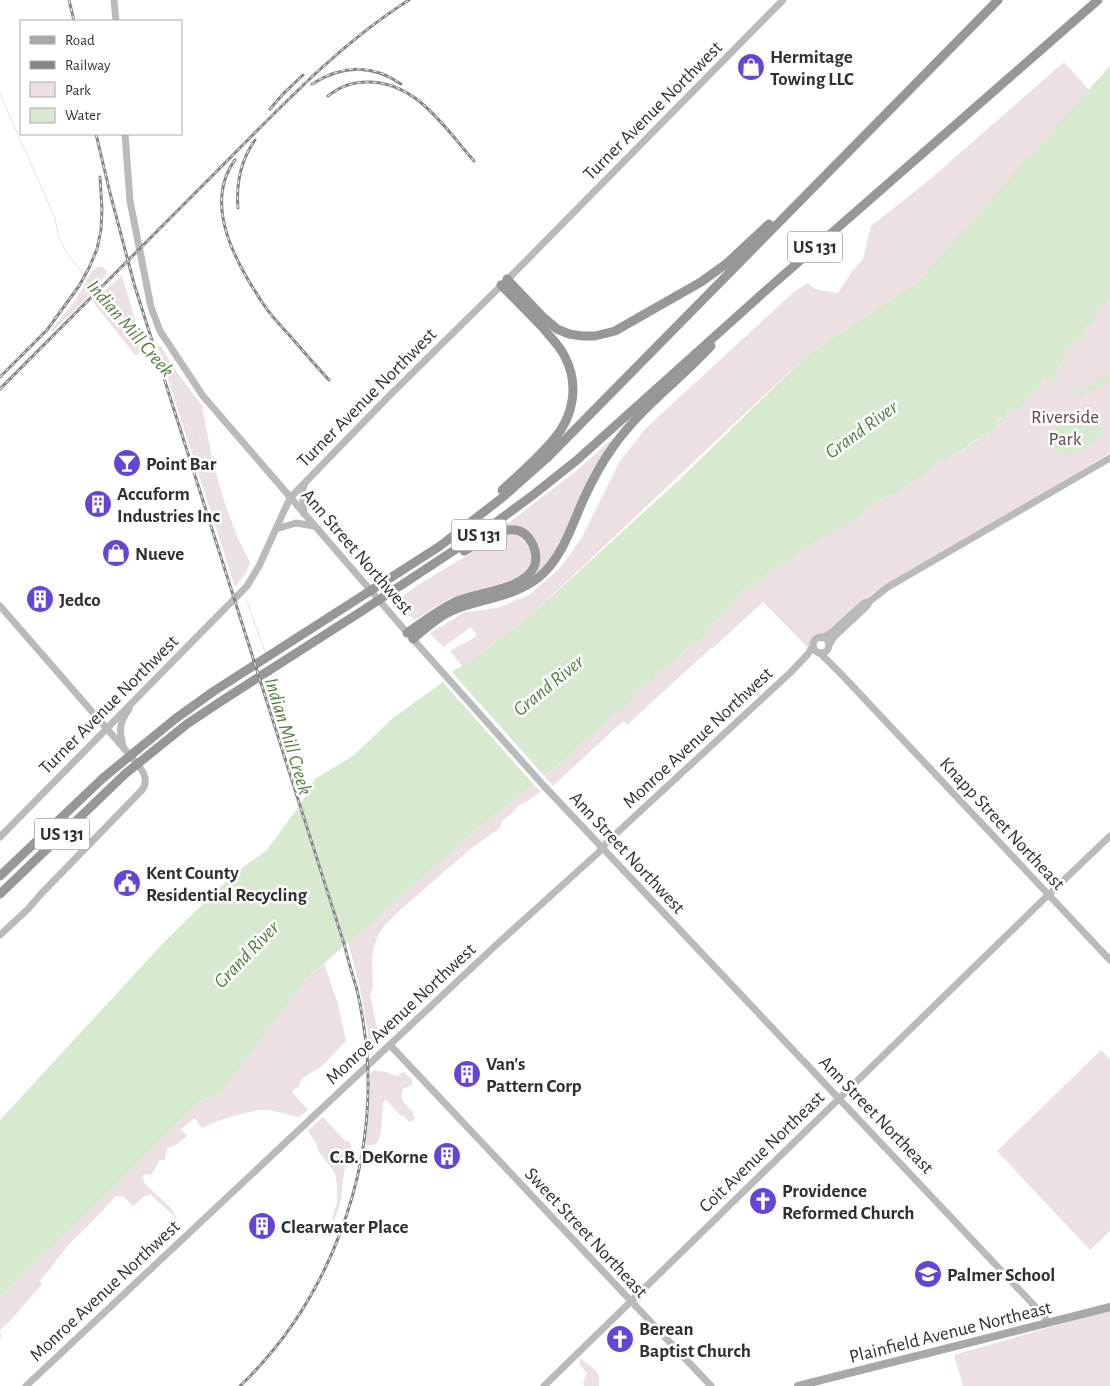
<svg xmlns="http://www.w3.org/2000/svg" width="1110" height="1386" font-family="'Alegreya Sans',sans-serif">
<style>
.green{fill:#ece0e3}
.water{fill:#d7e9ce}
.pier{fill:#fff}
.lines{fill:none;stroke-linecap:round;stroke-linejoin:round}
.stream{stroke:#d7e9ce;stroke-width:1}
.secondary{stroke:#bababa;stroke-width:7}
.primary{stroke:#a8a8a8;stroke-width:8}
.highway{stroke:#979797;stroke-width:9}
.rail-casing{stroke:#858585;stroke-width:3}
.rail{stroke:#fff;stroke-width:1;stroke-dasharray:4;stroke-linecap:butt}
.labels{text-anchor:middle;stroke-width:5;stroke-linejoin:round;paint-order:stroke}
.shield{fill:#fff;stroke:#6e6e6e;stroke-width:1}
.shield-label{font-size:18px;font-weight:bold;fill:#303030}
.poi-label{font-size:19px;font-weight:bold;fill:#303030;stroke:#fff;text-anchor:start}
.street-label{font-size:19px;fill:#303030;stroke:#fff}
.park-label{font-size:19px;fill:#684248;stroke:#fff}
.water-label{font-size:20px;font-style:italic;fill:#547f40;stroke:#fff}
</style>
<rect width="100%" height="100%" fill="#fff"/>
<g class="green">
<path d="M1064 62 1089 90 915 284 807 355 530 616 472 660 462 666 450 651 477 636 471 627 443 647 430 633 465 612 497 608 529 595 559 569 581 539 620 461 646 428 795 291 808 283 815 289 838 293 851 273 863 259 871 226 928 181Z"/>
<path d="M102 266 107 271C106 275 101 280 100 285L53 331H50L77 298 92 271 97 267H99Z"/>
<path d="M122 275 141 341 138 355H135L93 302Z"/>
<path d="M1110 297V453L867 597 829 632 815 637 809 647H807L763 602 713 648 712 647 627 725 623 721 553 786 544 776 564 760 617 710 622 709 630 702V698L645 681H652L660 670H668L672 663 685 651 689 644 699 640 710 630 713 622 719 618 726 609 732 607 738 594 744 589H750L754 586 758 580 763 578 771 569 800 549 813 543 814 540 853 520H856L861 513 870 506 881 499 898 493 903 487 921 477 939 460H947L996 428 997 423 1002 417 1004 418V413L1027 396H1031L1039 386 1041 385 1045 377 1055 371 1064 359 1065 350 1084 337 1086 325 1093 322 1095 314 1102 304H1107Z"/>
<path d="M161 346 172 365 202 406 212 458 224 501 238 539 250 562 246 573 235 587 165 370 158 347Z"/>
<path d="M619 433 558 548 547 565 526 583 536 544 503 527 576 471Z"/>
<path d="M510 533C525 537 537 551 529 567 527 572 522 575 518 578L449 599 437 606 415 620 412 617 405 615 395 602 418 585 497 537Z"/>
<path d="M533 784 541 792 528 801 519 805 511 814 502 821 500 828 469 850 398 912 384 926 378 936 374 946 372 959 373 988 370 995 380 1042 370 1053 369 1051 368 1032 360 988 348 942 485 822Z"/>
<path d="M324 964 338 1004 346 1041 321 1067 302 1078 299 1086 292 1092 308 1110 299 1117C288 1115 275 1110 264 1110 249 1110 215 1121 202 1128L195 1118 181 1129 187 1136 176 1145 167 1148 165 1160H160L151 1175 146 1174 142 1176 145 1184 170 1207 179 1221 150 1194 147 1196H144L134 1206 132 1205 124 1197 116 1196 88 1226 71 1242 40 1281 42 1284 10 1321 0 1330 1 1337 0 1338V1298L199 1102 220 1093 304 981Z"/>
<path d="M1101 1050 1110 1059V1231L1090 1250 997 1151Z"/>
<path d="M374 1070 386 1072 397 1076 404 1072 412 1080V1085L403 1089C399 1102 404 1101 411 1110 413 1112 413 1115 415 1118L413 1121 409 1122 404 1116H401L387 1101 385 1100 383 1103C382 1111 383 1139 376 1144 375 1144 369 1146 368 1146L366 1143 370 1097V1074Z"/>
<path d="M323 1117 344 1140 350 1142 351 1146 344 1173 341 1200 334 1221 332 1218 337 1203V1185L335 1173 319 1152 316 1143 308 1131Z"/>
<path d="M1110 1310V1386H963L954 1355Z"/>
<path d="M580 1358C592 1369 601 1369 599 1386H584L583 1384 587 1373 579 1364Z"/>
</g>
<g class="water">
<path d="M1110 66V297L1107 304H1102C1100 311 1095 314 1093 322L1086 325 1084 337 1065 350 1064 359 1055 371 1058 378 1054 381 1045 377 1041 385 1039 386 1031 396H1027L1023 404 1013 412 1009 409 1005 413V419L1001 417 997 423 996 428 988 433 987 436 978 439 947 460H939L921 477 903 487 898 493 881 499 870 506 861 513 856 520H853L830 534H828L820 537 819 540H814L813 543C802 548 796 550 790 562L782 565H779L771 569 763 578 758 580 754 586 750 589H744L738 594 732 607 726 610 719 618 713 622 710 630 699 640 689 644 685 651 672 663 668 670H660L652 681H645L643 688C638 690 634 692 634 698L633 699 630 698V702L621 711 617 710 564 760 485 822 304 981 220 1093 199 1102 0 1298V1120L166 940 237 871 266 851 300 805 315 779 354 755 393 718 439 685 453 671 472 660 530 616 680 479 807 355 915 284Z"/>
<path d="M1110 374V382L1090 392H1085L1082 396 1072 394 1071 390 1074 386 1077 387 1075 390 1081 392 1101 378Z"/>
<path d="M1080 417 1088 418 1094 425 1105 431C1091 443 1068 467 1051 446 1053 423 1061 423 1080 417Z"/>
</g>
<g class="pier">
<path d="M451 671 546 778 535 786 441 680Z"/>
<path d="M300 801 346 946 343 947 298 805Z"/>
</g>
<g class="lines">
<g class="stream">
<path d="M0 94 55 218 59 238 67 253 130 335 146 353 153 358H161L184 392 193 410 202 466 226 528 239 572"/>
<path d="M247 601 266 655"/>
<path d="M271 673 306 794"/>
</g>
<g class="secondary">
<path d="M114 0 116 21"/>
<path d="M125 134 130 201 151 307 160 331 203 396 403 628 544 786 1045 1317 1046 1323"/>
<path d="M304 514 302 491 305 483"/>
<path d="M276 529 296 523 314 526"/>
<path d="M0 606 135 761C142 770 150 779 142 790L40 895 28 909 0 935"/>
<circle cx="821" cy="645" r="8"/>
<path d="M822 638 831 633 864 603 870 601 888 587 1110 458"/>
<path d="M829 645 834 637 867 606 870 601"/>
<path d="M820 653 843 676 1110 960"/>
<path d="M123 746C119 730 119 723 129 709"/>
<path d="M0 837 247 586 259 566 290 498 389 396 513 274 783 0"/>
<path d="M390 1045 711 1386"/>
<path d="M26 1386 495 946 598 853 607 842 791 672 808 654 813 646"/>
<path d="M544 1386 1044 899 1110 836"/>
</g>
<path class="primary" d="M798 1386 1110 1307"/>
<g class="highway">
<path d="M507 279 543 317 557 329 569 334 582 336H595L615 331 701 282 726 264 769 224"/>
<path d="M501 285C516 300 530 314 544 329 551 338 560 346 565 357 579 384 574 416 554 439 539 457 520 474 502 490"/>
<path d="M407 633C423 622 438 610 455 602 477 592 524 590 534 567 537 560 536 552 533 545 518 512 483 541 464 551"/>
<path d="M413 639C426 628 440 615 456 609 483 599 515 596 538 578 563 558 572 524 585 496 593 479 602 462 613 447 640 408 680 380 711 346"/>
<path d="M0 876 103 778 175 719 214 691 440 546 503 497 547 458 998 0"/>
<path d="M0 894 125 774 187 724 220 702 362 611 491 526 533 495 577 460 763 293 1098 0"/>
</g>
<g class="rail-casing">
<g id="rail">
<path d="M69 0 74 21"/>
<path d="M312 84C342 65 371 63 401 84"/>
<path d="M328 96C339 87 353 82 367 82 416 81 445 128 474 161"/>
<path d="M270 109 284 93 303 75"/>
<path d="M96 134 111 197 135 287 345 947C348 961 353 976 357 990 362 1011 365 1032 367 1054 376 1175 328 1302 240 1386"/>
<path d="M235 160C202 205 237 265 264 305 271 316 281 326 291 337 303 351 316 366 329 380"/>
<path d="M238 208C236 183 240 161 255 140"/>
<path d="M0 377 47 330 79 286 89 268 97 249 101 230 102 209 100 177"/>
<path d="M0 389C74 315 148 241 222 166 281 107 338 45 409 0"/>
</g>
</g>
<use href="#rail" class="rail"/>
</g>
<defs>
<g id="shop-disc" transform="scale(1.4375)"><circle r="9.5" fill="#6445d5" stroke="#fff"/><path d="M-5-2.5h2.3a2.7 3.5 0 0 1 5.4 0H5L5.5 6h-11ZM-1.5-2.5h3a1.5 2.3 0 0 0-3 0Z" fill="#fff"/></g>
<g id="bar-disc" transform="scale(1.4375)"><circle r="9.5" fill="#6445d5" stroke="#fff"/><path d="M-6-5H6L.8 .8V4.5H3.5V6h-7V4.5H-.8V.8Z" fill="#fff"/></g>
<g id="building-disc" transform="scale(1.4375)"><circle r="9.5" fill="#6445d5" stroke="#fff"/><path d="M-4-6H4V6H1V3H-1V6H-4ZM-2.5-4.3h1.7v1.8h-1.7ZM.8-4.3h1.7v1.8H.8ZM-2.5-1h1.7V.8h-1.7ZM.8-1h1.7V.8H.8Z" fill="#fff"/></g>
<g id="civic-disc" transform="scale(1.4375)"><circle r="9.5" fill="#6445d5" stroke="#fff"/><path d="M-.6-6.5H3V-4.5H.6V-3L4-1V1h2V6H-6V1h2V-1L-.6-3ZM-1.2 2.5V6h2.4V2.5Z" fill="#fff"/></g>
<g id="church-disc" transform="scale(1.4375)"><circle r="9.5" fill="#6445d5" stroke="#fff"/><path d="M-1.2-6h2.4v3.5h3.3v2.4h-3.3V6h-2.4V-.1h-3.3v-2.4h3.3Z" fill="#fff"/></g>
<g id="school-disc" transform="scale(1.4375)"><circle r="9.5" fill="#6445d5" stroke="#fff"/><path d="M0-5L7-2L0 1L-7-2ZM-4 1L0 2.5L4 1V4Q0 6-4 4Z" fill="#fff"/></g>
</defs>
<g fill-rule="evenodd">
<use href="#shop-disc" x="751" y="67"/>
<use href="#bar-disc" x="127" y="463"/>
<use href="#building-disc" x="98" y="504"/>
<use href="#shop-disc" x="116" y="553"/>
<use href="#building-disc" x="40" y="599"/>
<use href="#civic-disc" x="127" y="883"/>
<use href="#building-disc" x="467" y="1074"/>
<use href="#building-disc" x="447" y="1156"/>
<use href="#church-disc" x="763" y="1201"/>
<use href="#building-disc" x="262" y="1226"/>
<use href="#school-disc" x="928" y="1274"/>
<use href="#church-disc" x="620" y="1339"/>
</g>
<g class="labels">
<g class="shield">
<rect x="787.5" y="231.5" width="55" height="31" rx="4"/>
<rect x="451.5" y="519.5" width="55" height="31" rx="4"/>
<rect x="34.5" y="818.5" width="55" height="31" rx="4"/>
</g>
<g class="shield-label">
<text x="815" y="253">US 131</text>
<text x="479" y="541">US 131</text>
<text x="62" y="840">US 131</text>
</g>
<g class="poi-label">
<text x="770" y="63">Hermitage<tspan x="770" dy="22">Towing LLC</tspan></text>
<text x="146" y="470">Point Bar</text>
<text x="117" y="500">Accuform<tspan x="117" dy="22">Industries Inc</tspan></text>
<text x="135" y="560">Nueve</text>
<text x="59" y="606">Jedco</text>
<text x="146" y="879">Kent County<tspan x="146" dy="22">Residential Recycling</tspan></text>
<text x="486" y="1070">Van's<tspan x="486" dy="22">Pattern Corp</tspan></text>
<text x="428" y="1163" text-anchor="end">C.B. DeKorne</text>
<text x="782" y="1197">Providence<tspan x="782" dy="22">Reformed Church</tspan></text>
<text x="281" y="1233">Clearwater Place</text>
<text x="947" y="1281">Palmer School</text>
<text x="639" y="1335">Berean<tspan x="639" dy="22">Baptist Church</tspan></text>
</g>
<g class="street-label">
<text transform="translate(652 110) rotate(-45)" y="7">Turner Avenue Northwest</text>
<text transform="translate(366 397) rotate(-45)" y="7">Turner Avenue Northwest</text>
<text transform="translate(358 551) rotate(49)" y="7">Ann Street Northwest</text>
<text transform="translate(108 704) rotate(-45)" y="7">Turner Avenue Northwest</text>
<text transform="translate(697 737) rotate(-43)" y="7">Monroe Avenue Northwest</text>
<text transform="translate(1003 823) rotate(47)" y="7">Knapp Street Northeast</text>
<text transform="translate(628 852) rotate(47)" y="7">Ann Street Northwest</text>
<text transform="translate(400 1013) rotate(-43)" y="7">Monroe Avenue Northwest</text>
<text transform="translate(877 1114) rotate(46)" y="7">Ann Street Northeast</text>
<text transform="translate(761 1151) rotate(-44)" y="7">Coit Avenue Northeast</text>
<text transform="translate(587 1232) rotate(47)" y="7">Sweet Street Northeast</text>
<text transform="translate(104 1290) rotate(-43)" y="7">Monroe Avenue Northwest</text>
<text transform="translate(950 1331) rotate(-14)" y="7">Plainfield Avenue Northeast</text>
</g>
<g class="park-label">
<text x="1065" y="423">Riverside<tspan x="1065" dy="22">Park</tspan></text>
</g>
<g class="water-label">
<text transform="translate(131 328) rotate(49)" y="7">Indian Mill Creek</text>
<text transform="translate(861 429) rotate(-36)" y="7">Grand River</text>
<text transform="translate(548 685) rotate(-39)" y="7">Grand River</text>
<text transform="translate(289 736) rotate(73)" y="7">Indian Mill Creek</text>
<text transform="translate(246 954) rotate(-46)" y="7">Grand River</text>
</g>
</g>
<rect x="20" y="20" width="162" height="115" fill="#ffffff" stroke="#acacac"/>
<rect x="30" y="36" width="25" height="8" fill="#a8a8a8" stroke="#acacac"/>
<text x="65" y="45" font-size="15" fill="#303030">Road</text>
<rect x="30" y="61" width="25" height="8" fill="#858585" stroke="#acacac"/>
<text x="65" y="70" font-size="15" fill="#303030">Railway</text>
<rect x="30" y="82" width="25" height="15" fill="#ece0e3" stroke="#acacac"/>
<text x="65" y="95" font-size="15" fill="#303030">Park</text>
<rect x="30" y="108" width="25" height="15" fill="#d7e9ce" stroke="#acacac"/>
<text x="65" y="120" font-size="15" fill="#303030">Water</text>
</svg>
